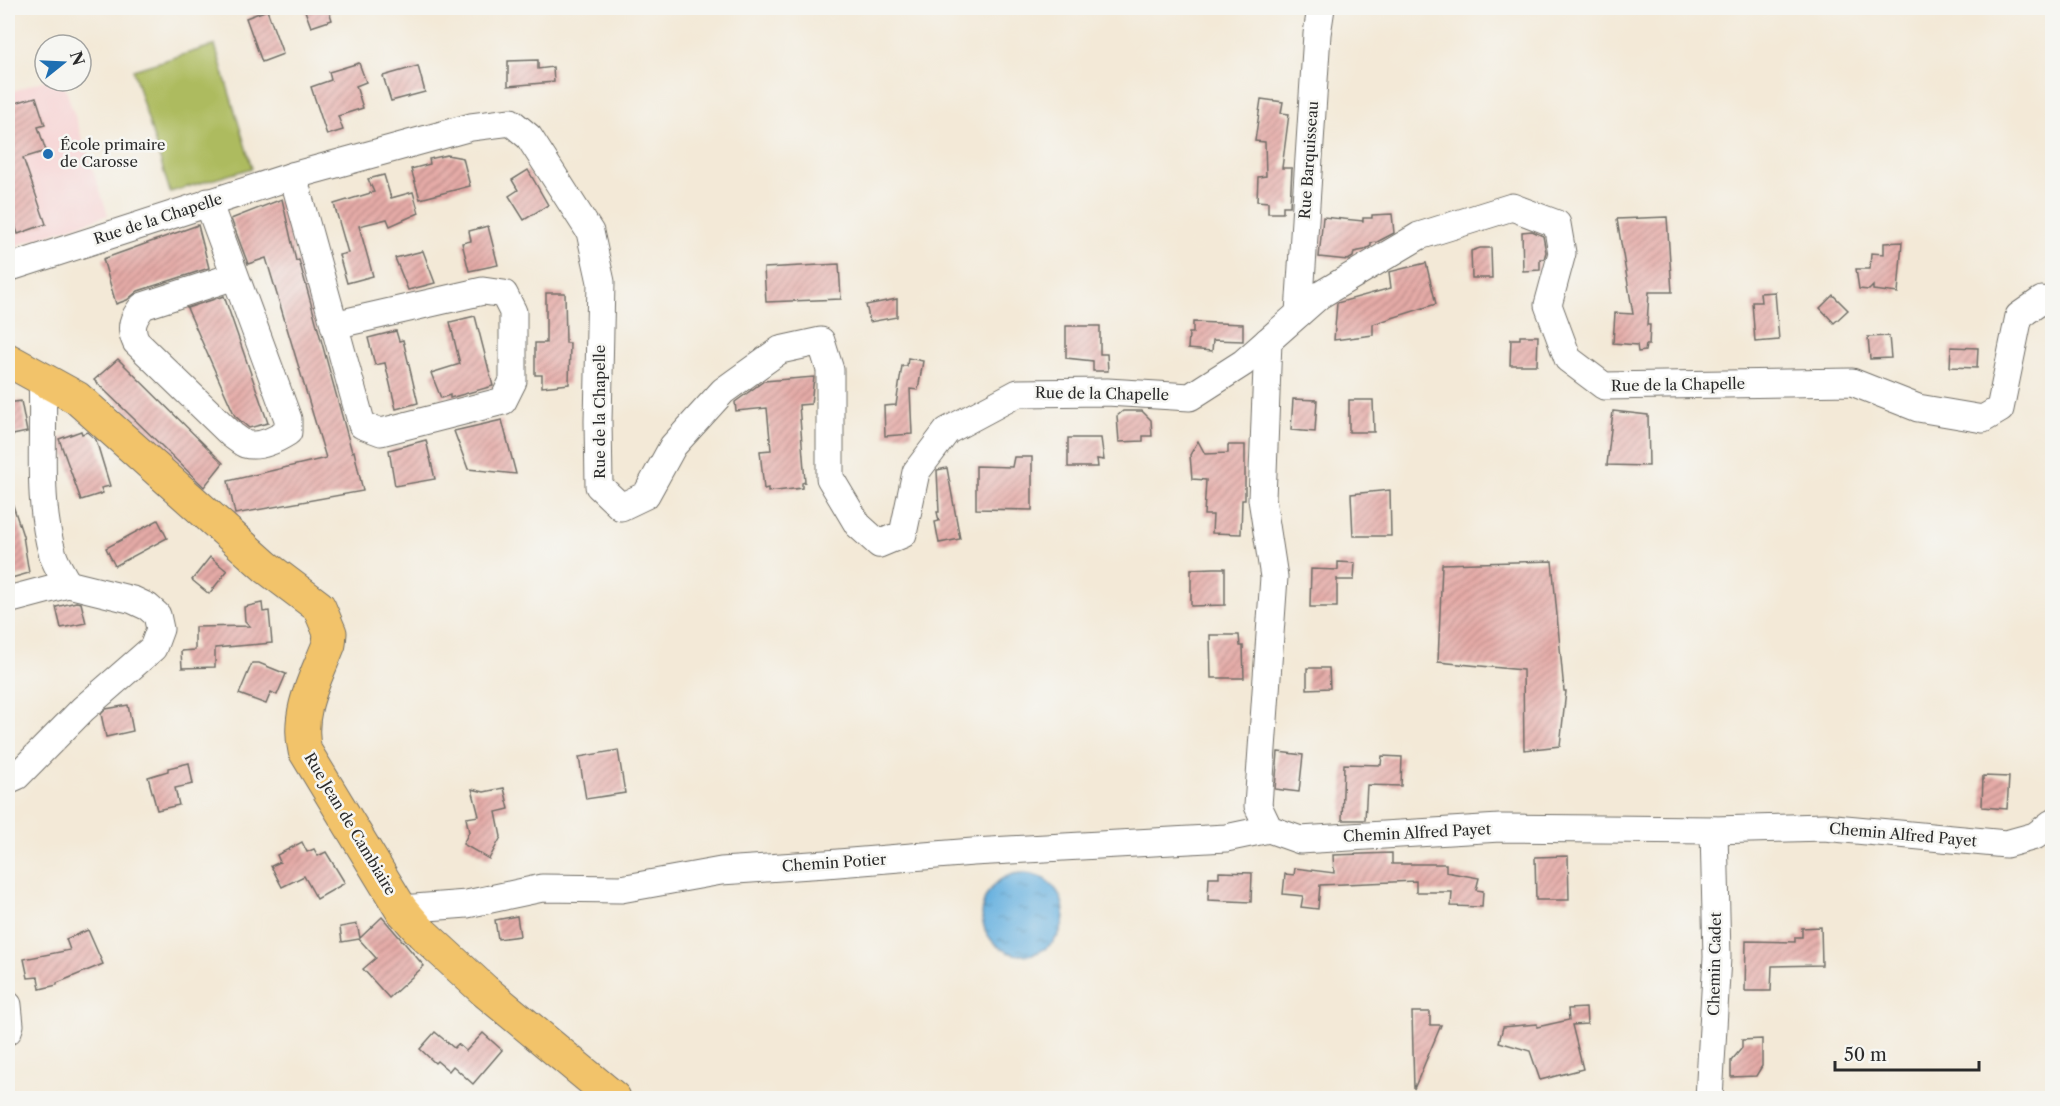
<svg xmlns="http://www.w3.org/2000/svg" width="2060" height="1106" font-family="'Libre Caslon Text',serif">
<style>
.built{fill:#f7cfd0}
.grass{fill:#adbb5e;stroke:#6c7344;stroke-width:1.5}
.water{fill:url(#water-ripples);stroke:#496e85;stroke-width:1.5}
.building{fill:url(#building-hatch)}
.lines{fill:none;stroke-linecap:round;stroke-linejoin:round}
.minor-casing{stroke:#716e67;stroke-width:29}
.major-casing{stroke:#716e67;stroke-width:35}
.minor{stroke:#fff;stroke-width:27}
.major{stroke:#f2c36a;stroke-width:33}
.poi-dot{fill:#1f6fb2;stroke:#f6f6f2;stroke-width:2}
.labels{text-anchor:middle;stroke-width:5;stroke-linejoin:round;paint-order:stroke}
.poi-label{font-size:15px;fill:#2b2b2b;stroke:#f6f6f2;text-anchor:start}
.street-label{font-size:15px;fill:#2b2b2b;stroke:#f6f6f2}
</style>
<defs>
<pattern id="water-ripples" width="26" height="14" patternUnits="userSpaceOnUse" patternTransform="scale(1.5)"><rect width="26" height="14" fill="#67b1df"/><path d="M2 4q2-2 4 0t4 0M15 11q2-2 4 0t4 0" fill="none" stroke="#5590b5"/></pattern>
<pattern id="building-hatch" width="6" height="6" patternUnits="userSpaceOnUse" patternTransform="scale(1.5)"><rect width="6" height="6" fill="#e5aba7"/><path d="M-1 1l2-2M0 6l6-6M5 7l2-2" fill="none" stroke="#ba8b88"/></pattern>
</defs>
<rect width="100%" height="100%" fill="#f6f6f2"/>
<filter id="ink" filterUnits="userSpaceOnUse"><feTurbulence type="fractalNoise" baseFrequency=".0167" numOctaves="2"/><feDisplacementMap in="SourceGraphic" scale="12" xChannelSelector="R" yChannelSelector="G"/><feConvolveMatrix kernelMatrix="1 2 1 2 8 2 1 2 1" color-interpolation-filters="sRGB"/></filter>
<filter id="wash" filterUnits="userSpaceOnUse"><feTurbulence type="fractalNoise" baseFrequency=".008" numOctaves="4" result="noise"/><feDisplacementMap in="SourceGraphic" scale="24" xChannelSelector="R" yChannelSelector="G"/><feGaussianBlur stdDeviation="1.35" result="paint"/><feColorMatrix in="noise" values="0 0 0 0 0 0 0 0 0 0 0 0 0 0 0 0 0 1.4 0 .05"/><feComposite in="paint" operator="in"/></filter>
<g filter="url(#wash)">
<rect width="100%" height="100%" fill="#f3e9d7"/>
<path class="built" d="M45 80 63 81 108 215 8 248V93Z"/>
<path class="grass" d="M215 45 252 168 170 192 133 70Z"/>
<circle class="water" cx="1023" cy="914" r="41"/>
<g id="blocks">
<g class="building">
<path d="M304 8H328L332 20 311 27Z"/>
<path d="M267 10 283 54 262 62 246 18Z"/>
<path d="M538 60V69L553 67 554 82 508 86V61Z"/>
<path d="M359 63 366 82 356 86 363 108 338 116 343 130 327 135 311 87 331 80 329 72Z"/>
<path d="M418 66 425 92 391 101 383 76Z"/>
<path d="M36 97 45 125 38 127 46 151 23 158 46 224 18 234 8 205V105Z"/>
<path d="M1261 99 1283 102 1281 113 1289 114 1282 168H1292L1290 206H1283V213H1268V202L1257 201 1258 177 1266 176 1265 142 1255 141Z"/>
<path d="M447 155 463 158 470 186 420 199 411 169 430 164 429 159Z"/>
<path d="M528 170 548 205 524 220 509 196 518 190 512 180Z"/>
<path d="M384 175 391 198 413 192 419 213 390 226 387 219 359 226 373 276 347 283 339 255 348 253 334 204 374 192 368 179Z"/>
<path d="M282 199 296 261 299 260 352 452 354 451 363 491 235 514 228 481 326 458 266 258 248 264 231 219Z"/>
<path d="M1392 214 1394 233 1377 242 1371 243V246L1364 250 1354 252 1353 257 1348 260 1319 257 1323 217 1363 221V218H1372V215Z"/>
<path d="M1667 217 1672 292H1649L1647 325H1650L1649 345H1646L1645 351 1638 352 1637 345 1613 343 1615 313 1633 314 1617 219Z"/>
<path d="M198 225 209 268 138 291 127 300 116 304 103 259Z"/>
<path d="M488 226 498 265 469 271 462 243 471 241 469 231Z"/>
<path d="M1532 231 1543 236 1546 252 1544 259H1540V270L1523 271 1522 232Z"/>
<path d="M1902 242 1898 293 1873 290V286L1869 290 1859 289 1856 269H1870L1871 253 1884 254V243Z"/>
<path d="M1480 248H1491L1492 278H1472L1471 251Z"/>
<path d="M423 251 435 283 408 290 395 258Z"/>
<path d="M1426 263 1436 304 1373 324V335L1334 340 1337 303 1391 288 1389 272Z"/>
<path d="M839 264 841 299 766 302 764 268Z"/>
<path d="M1775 292 1779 340 1755 342 1752 302H1761L1760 293Z"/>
<path d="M546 293H565L566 343H570L569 384 542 387V375H535V343H546Z"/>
<path d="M1833 295 1848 310 1834 323 1820 308Z"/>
<path d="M224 296 268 423 249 428 235 416 187 308Z"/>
<path d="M897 299V317L870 322 866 305Z"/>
<path d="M475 316 493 386 450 398V395L441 398 431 373 460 364 450 322Z"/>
<path d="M1193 322 1243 324V341L1213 340 1212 351 1188 349 1189 333H1193Z"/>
<path d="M1066 326H1100V354H1107L1108 371H1093V361L1066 358Z"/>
<path d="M396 331 399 341 403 340 418 403 396 409 385 363 375 365 368 338Z"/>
<path d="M1520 336H1538L1537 365H1510L1511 339H1520Z"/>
<path d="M1889 336 1891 358 1870 359 1868 337Z"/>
<path d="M1951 347 1978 348 1977 368 1950 367Z"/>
<path d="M908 358 923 361 918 390 910 389 912 434 885 436 884 406 896 405 902 366H907Z"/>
<path d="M118 359 223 463 204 487 94 380Z"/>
<path d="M814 377 811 404 799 405 805 482 802 483V488L768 492V488L764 489 760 451 771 450 767 408 736 411 735 402 764 381Z"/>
<path d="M1293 399 1317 400 1315 432 1291 430Z"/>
<path d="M1349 400H1373L1374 432H1349Z"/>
<path d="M21 401 27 432 8 436V403Z"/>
<path d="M1123 411H1142L1151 420 1152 436H1143V441L1119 442 1117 416Z"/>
<path d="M1613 411 1648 415 1649 466 1607 465Z"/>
<path d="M502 420 516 474 468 469 454 431Z"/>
<path d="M81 431 82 434 87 432 96 440 110 486 101 488 103 493 81 500 59 439Z"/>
<path d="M1068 438H1101L1104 460 1097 459 1098 467H1068Z"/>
<path d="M426 440 435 479 395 486 389 450Z"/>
<path d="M1198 441 1205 454 1228 453V445H1245V500H1242L1241 534 1212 533 1213 515H1204L1206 480 1192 479 1190 455Z"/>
<path d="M1014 457H1032V510L976 509V466L1012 467Z"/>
<path d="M947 468 960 539 939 543 935 522 939 521 937 512H939L937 470Z"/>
<path d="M1390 490 1391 536H1353L1351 494Z"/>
<path d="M11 499 23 536 29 573 8 579V500Z"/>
<path d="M158 520 167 538 115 566 106 548Z"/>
<path d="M210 557 227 571 209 594 192 580Z"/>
<path d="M1552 561 1564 691H1566L1560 746 1524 750 1523 670 1438 662 1442 564Z"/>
<path d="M1338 562 1355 563 1354 580H1337V578V607H1310L1311 569 1338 570Z"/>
<path d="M1214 568H1225V605L1191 606V569Z"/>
<path d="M76 602 81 603 86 623 61 628 56 607Z"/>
<path d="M262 603 263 612 269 611 272 643 215 648V667L182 668 181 651 195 650V627L250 626 245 621 244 607Z"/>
<path d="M1210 635H1239L1240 646H1243L1244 678H1211Z"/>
<path d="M252 663H259L286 674 277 695 271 692 266 704 239 694Z"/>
<path d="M1307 668H1329L1330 688 1307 689Z"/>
<path d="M128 705 133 731 106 737 101 714 106 709Z"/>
<path d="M618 750 625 793 586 799 579 757Z"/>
<path d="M1278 752 1303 755 1299 792 1275 789Z"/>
<path d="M1382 756 1402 757 1401 786 1367 785 1365 820H1342L1344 764 1381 765Z"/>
<path d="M189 763 193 784 175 788 179 805 157 810 148 777 168 771V768Z"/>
<path d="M1983 776 2009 777 2007 809 1982 807Z"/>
<path d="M504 788 509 809 496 812 501 837 489 859 463 844 469 832 466 818 479 816 472 789 484 792Z"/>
<path d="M302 842 307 852 314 849 318 856 326 852 345 883 317 899 304 876 282 887 271 866 280 862 277 855Z"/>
<path d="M1392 853V864H1446V872L1479 878 1476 890 1483 891 1482 907 1451 906 1452 892H1416V881L1320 885 1318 909 1301 907 1303 896 1283 894 1285 874 1294 875 1295 868 1334 873 1333 855Z"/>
<path d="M1568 856 1569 900H1536L1535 857Z"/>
<path d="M1219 872 1252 873 1251 902 1208 900 1209 877H1219Z"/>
<path d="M517 916 520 936 498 939 495 920Z"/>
<path d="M382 917 424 966 389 998 363 969 376 958 359 939 342 942 340 927 357 924 360 938Z"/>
<path d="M1821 927 1822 965 1772 966 1771 991H1745L1746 941 1795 942V937H1802V928Z"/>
<path d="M88 930 103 964 57 983V985L40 989 38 977 28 978 24 959 70 950 66 939Z"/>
<path d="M1586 1008 1587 1024 1572 1025 1583 1069 1540 1080 1530 1051 1499 1042 1503 1027 1537 1024V1027L1569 1020 1568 1009Z"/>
<path d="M1412 1012H1430V1025H1441L1414 1089Z"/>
<path d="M435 1032 454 1048 458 1044 466 1051 483 1033 502 1050 473 1084 453 1066 449 1071 437 1061 435 1063 420 1049Z"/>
<path d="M1762 1039V1066L1756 1076 1731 1077V1061L1742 1048V1040Z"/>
</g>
</g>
</g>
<g filter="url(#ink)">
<use href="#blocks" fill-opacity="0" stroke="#716e67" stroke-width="1.5"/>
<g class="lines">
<g class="minor-casing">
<g id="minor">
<path d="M292 176 296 187 362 425 381 432 503 401 513 381V312L504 294 483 291 334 325"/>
<path d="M208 202 288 419V432C277 439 259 448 245 444 241 442 236 438 232 435L136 342C129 327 133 318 143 306L235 276"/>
<path d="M8 268 292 176 471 127 511 122 529 137 590 232 601 282 598 421 599 486 621 507 646 495 673 446 723 391 780 350 821 341 830 370V478L858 525 879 544 903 534 916 472 947 431 1018 393 1107 392 1190 397 1243 363 1320 295 1419 236 1512 207 1557 224 1562 253 1548 305 1568 359 1604 386 1852 382 1918 408 1983 419 2000 409 2019 316 2042 300 2052 303"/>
<path d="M1299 313 1317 34 1321 8"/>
<path d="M1268 341 1262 499 1274 577 1258 806 1269 829 1300 840 1500 828 1714 830 1824 827 2006 844 2035 836 2052 823"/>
<path d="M8 600 68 584"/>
<path d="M8 780 17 776 83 709 153 648 160 629 157 615 148 607 133 600 68 584C63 575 56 565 53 555 36 499 45 436 42 378"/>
<path d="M401 909 467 904 542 888 621 889 721 871 826 864 973 852 1226 838 1269 829"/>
<path d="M8 1005 10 1025 8 1031"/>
<path d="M1709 1098 1717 957 1714 830"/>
</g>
</g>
<g class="major-casing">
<path id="major" d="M8 360 77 398 266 567 319 607 330 633 329 644C315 680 296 712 305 751L401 909 422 933 485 991 614 1098"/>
</g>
<use href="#minor" class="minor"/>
<use href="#major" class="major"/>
</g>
</g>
<circle class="poi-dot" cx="48" cy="154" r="6"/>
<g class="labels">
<g class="poi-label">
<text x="60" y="150">École primaire<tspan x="60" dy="17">de Carosse</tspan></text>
</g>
<g class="street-label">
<text transform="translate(1309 160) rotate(-86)" y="5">Rue Barquisseau</text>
<text transform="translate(158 219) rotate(-18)" y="5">Rue de la Chapelle</text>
<text transform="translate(1678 385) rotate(-1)" y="5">Rue de la Chapelle</text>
<text transform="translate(1102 394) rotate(1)" y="5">Rue de la Chapelle</text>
<text transform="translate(600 412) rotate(-90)" y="5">Rue de la Chapelle</text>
<text transform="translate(350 824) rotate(59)" y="5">Rue Jean de Cambiaire</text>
<text transform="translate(1417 833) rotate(-3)" y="5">Chemin Alfred Payet</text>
<text transform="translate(1903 835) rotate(5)" y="5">Chemin Alfred Payet</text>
<text transform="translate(834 863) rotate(-4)" y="5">Chemin Potier</text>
<text transform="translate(1715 964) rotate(-89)" y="5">Chemin Cadet</text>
</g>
</g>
<rect width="2060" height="1106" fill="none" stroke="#f6f6f2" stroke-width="30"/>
<g transform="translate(63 63) rotate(72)"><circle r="28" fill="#f6f6f2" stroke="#a5a5a2" stroke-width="1.5"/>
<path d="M0-4.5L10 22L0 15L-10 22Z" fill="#1f6fb2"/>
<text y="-9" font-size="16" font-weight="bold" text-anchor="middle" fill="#2b2b2b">N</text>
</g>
<path d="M1835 1061v9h144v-9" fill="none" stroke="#2b2b2b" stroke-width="3"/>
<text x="1844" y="1061" font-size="18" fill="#2b2b2b" stroke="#f6f6f2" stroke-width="4.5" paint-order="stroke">50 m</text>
</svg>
